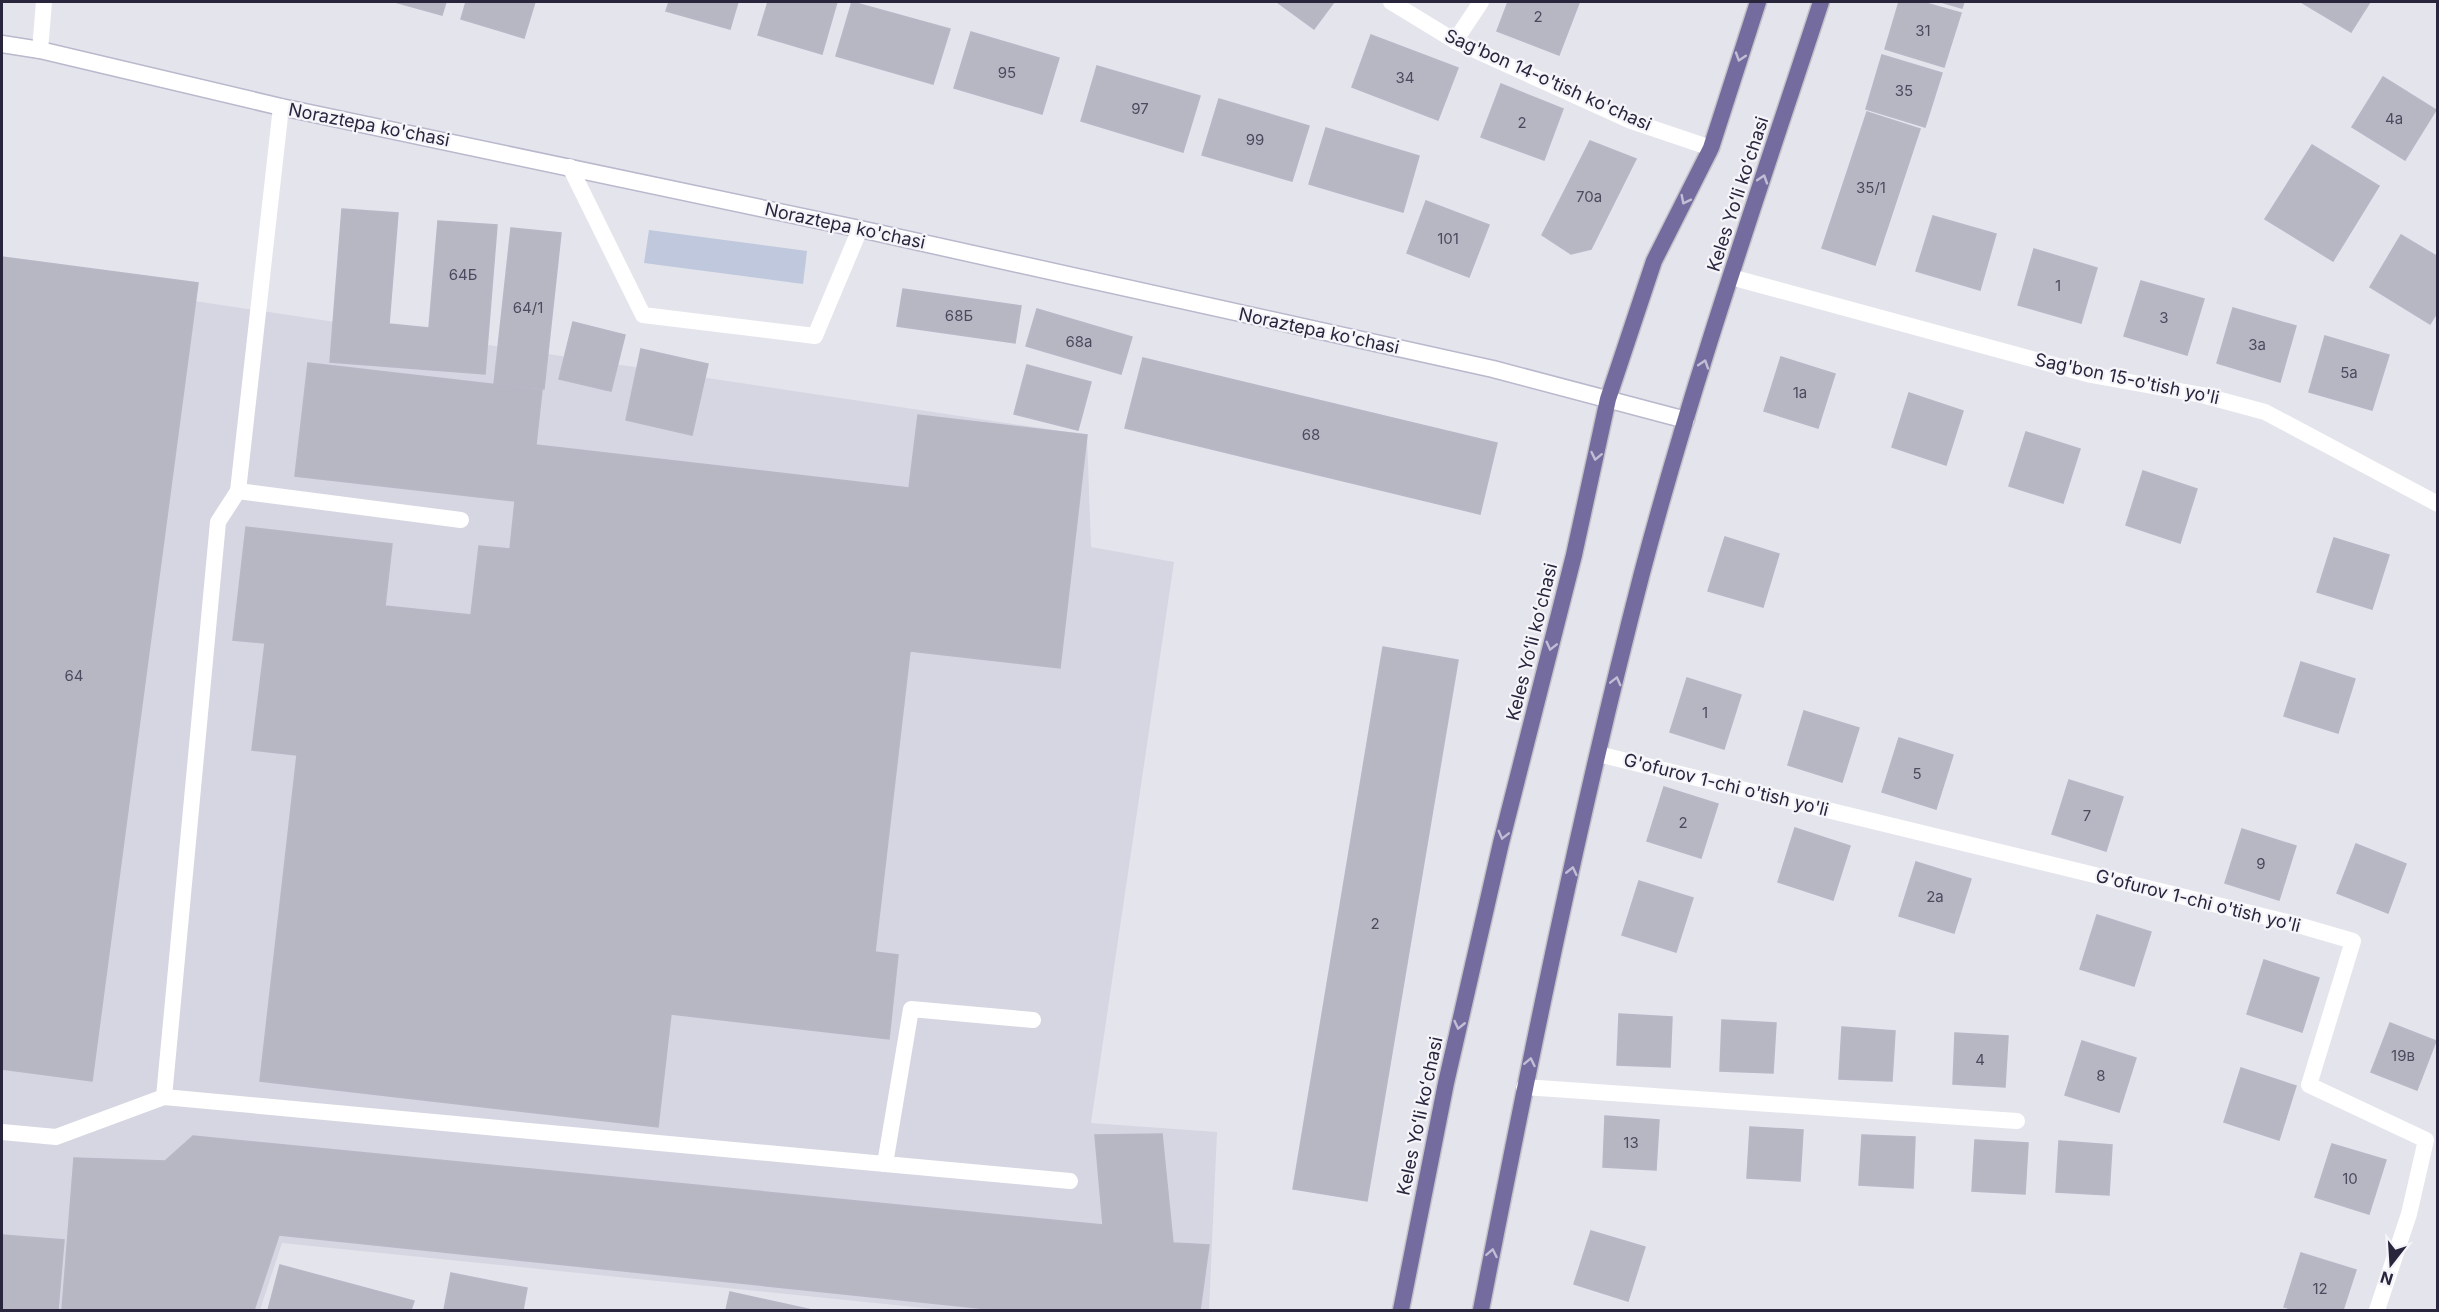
<svg xmlns="http://www.w3.org/2000/svg" width="2439" height="1312" font-family="Inter,sans-serif">
<style>
.built{fill:#d5d6e1}
.green{fill:#bfc8dc}
.building{fill:#b7b7c4;stroke:#b7b7c6;stroke-width:1.5}
.lines{fill:none;stroke-linecap:round;stroke-linejoin:round}
.secondary-casing{stroke:#b9b8cc;stroke-width:19}
.primary-casing{stroke:#c3c2c9;stroke-width:19}
.service{stroke:#fff;stroke-width:16}
.minor{stroke:#fff;stroke-width:16}
.secondary{stroke:#fff;stroke-width:16}
.primary{stroke:#746c9f;stroke-width:16}
.oneway{stroke:#c1bed5}
.labels{text-anchor:middle;stroke-width:4.5;stroke-linejoin:round;paint-order:stroke}
.number-label{font-size:15px;fill:#4c4a5f}
.street-label{font-size:18px;fill:#28253d;stroke:#f5f5f9}
</style>
<rect width="100%" height="100%" fill="#e4e4ed"/>
<path class="built" d="M2 272 1087 435 1091 547 1174 562 1091 1123 1217 1132 1209 1310H944L282 1243 260 1310H2Z"/>
<path class="green" d="M649 230 807 251 803 284 644 263Z"/>
<g class="building">
<path d="M395 2H446L442 15Z"/>
<path d="M466 2H535L524 38 461 19Z"/>
<path d="M669 2H738L730 29 666 11Z"/>
<path d="M768 2H837L822 54 758 35Z"/>
<path d="M852 2 950 29 933 84 836 56Z"/>
<path d="M1277 2H1334L1314 29Z"/>
<path d="M1508 2 1579 3 1559 55 1497 31Z"/>
<path d="M1899 2H1922L1961 13 1944 67 1885 49Z"/>
<path d="M1941 2H1964L1962 8Z"/>
<path d="M2301 2H2370L2351 32Z"/>
<path d="M971 32 1059 58 1042 114 954 88Z"/>
<path d="M1371 35 1458 68 1438 120 1352 87Z"/>
<path d="M1882 55 1942 73 1925 127 1866 109Z"/>
<path d="M1097 66 1200 96 1183 152 1081 121Z"/>
<path d="M2383 77 2436 110 2405 160 2352 127Z"/>
<path d="M1501 84 1563 109 1544 160 1481 137Z"/>
<path d="M1219 99 1309 126 1292 181 1202 155Z"/>
<path d="M1867 112 1920 129 1875 265 1822 248Z"/>
<path d="M1326 128 1419 156 1403 212 1309 184Z"/>
<path d="M1590 141 1636 159 1591 249 1571 254 1542 235Z"/>
<path d="M2312 145 2379 186 2333 261 2265 219Z"/>
<path d="M1426 201 1489 225 1469 277 1407 253Z"/>
<path d="M342 209 398 213 389 324 429 328 438 221 497 225 485 374 330 362Z"/>
<path d="M1933 216 1996 234 1980 290 1916 271Z"/>
<path d="M511 228 561 233 544 389 494 384Z"/>
<path d="M2401 235 2438 257V311L2430 324 2370 287Z"/>
<path d="M2034 249 2097 268 2081 323 2018 305Z"/>
<path d="M2 257 198 283 92 1081 2 1069Z"/>
<path d="M2141 281 2204 299 2187 355 2124 336Z"/>
<path d="M903 289 1021 306 1015 343 897 326Z"/>
<path d="M2233 308 2296 326 2280 382 2217 363Z"/>
<path d="M1037 309 1132 337 1121 374 1026 346Z"/>
<path d="M573 322 625 335 611 391 559 379Z"/>
<path d="M2325 336 2389 355 2372 410 2309 392Z"/>
<path d="M641 349 708 364 692 435 626 420Z"/>
<path d="M1781 357 1835 374 1818 428 1764 411Z"/>
<path d="M1143 358 1497 443 1480 514 1125 428Z"/>
<path d="M308 363 542 390 536 445 909 488 918 415 1087 435 1060 668 910 651 875 952 898 955 889 1039 671 1014 658 1127 260 1081 297 755 252 750 265 643 233 640 246 527 392 544 385 606 471 615 479 546 510 549 515 501 295 476Z"/>
<path d="M1027 365 1091 382 1078 430 1014 414Z"/>
<path d="M1909 393 1963 411 1946 465 1892 447Z"/>
<path d="M2026 432 2080 449 2063 503 2009 486Z"/>
<path d="M2143 471 2197 489 2180 543 2126 525Z"/>
<path d="M1725 537 1779 554 1763 607 1708 591Z"/>
<path d="M2334 538 2389 555 2372 609 2317 592Z"/>
<path d="M1383 647 1458 660 1367 1201 1293 1189Z"/>
<path d="M2301 662 2355 679 2338 733 2284 716Z"/>
<path d="M1687 678 1741 695 1724 749 1670 732Z"/>
<path d="M1804 711 1859 728 1842 782 1788 765Z"/>
<path d="M1899 738 1953 755 1936 809 1882 792Z"/>
<path d="M2069 780 2123 797 2106 851 2052 834Z"/>
<path d="M1664 787 1718 804 1701 858 1647 841Z"/>
<path d="M1795 828 1850 846 1833 900 1778 882Z"/>
<path d="M2242 829 2296 846 2279 900 2225 883Z"/>
<path d="M2356 844 2406 864 2388 913 2337 893Z"/>
<path d="M1916 862 1971 879 1954 933 1899 916Z"/>
<path d="M1639 881 1693 898 1676 952 1622 935Z"/>
<path d="M2097 915 2151 932 2134 986 2080 969Z"/>
<path d="M2264 960 2319 978 2302 1032 2247 1014Z"/>
<path d="M1619 1014 1672 1017 1670 1067 1617 1065Z"/>
<path d="M1722 1020 1776 1023 1773 1073 1720 1071Z"/>
<path d="M2390 1023 2436 1041 2417 1090 2371 1072Z"/>
<path d="M1842 1027 1895 1031 1892 1081 1839 1079Z"/>
<path d="M1955 1033 2008 1036 2005 1087 1953 1084Z"/>
<path d="M2082 1041 2136 1058 2119 1112 2065 1095Z"/>
<path d="M2241 1068 2296 1086 2279 1140 2224 1122Z"/>
<path d="M1605 1116 1659 1120 1656 1170 1603 1167Z"/>
<path d="M1750 1127 1803 1130 1800 1181 1747 1178Z"/>
<path d="M1162 1134 1173 1243 1209 1245 1200 1310H998L279 1235 254 1310H62L74 1158 165 1161 193 1136 1103 1225 1095 1135Z"/>
<path d="M1862 1135 1915 1137 1913 1188 1859 1185Z"/>
<path d="M1975 1140 2028 1143 2025 1194 1972 1191Z"/>
<path d="M2059 1141 2112 1145 2109 1195 2056 1192Z"/>
<path d="M2332 1144 2386 1160 2369 1214 2315 1197Z"/>
<path d="M1591 1231 1645 1247 1628 1301 1574 1284Z"/>
<path d="M2 1235 64 1240 58 1310H2Z"/>
<path d="M2301 1253 2356 1270 2343 1310H2295L2284 1307Z"/>
<path d="M280 1265 414 1301 411 1310H268Z"/>
<path d="M451 1273 527 1288 523 1310H444Z"/>
<path d="M730 1292 812 1310H726Z"/>
</g>
<g class="lines">
<g class="secondary-casing">
<path id="secondary" d="M2 44 40 50 281 107 860 229 1493 369 1686 420"/>
</g>
<g class="primary-casing">
<g id="primary">
<path d="M1401 1310 1446 1083 1501 843 1574 555 1608 399 1654 261 1711 148 1758 2"/>
<path d="M1481 1310C1529 1064 1579 816 1642 573 1693 380 1759 191 1821 2"/>
</g>
</g>
<g class="service">
<path d="M1455 41 1481 2"/>
<path d="M281 107 238 491 461 520"/>
<path d="M570 167 643 315 815 336 860 229"/>
<path d="M238 491 218 522 164 1097 885 1164"/>
<path d="M1033 1020 911 1009 885 1164 1070 1181"/>
<path d="M2 1132 56 1137 164 1097"/>
</g>
<g class="minor">
<path d="M1391 2 1455 41 1631 121 1711 148"/>
<path d="M40 50 44 2"/>
<path d="M1731 277 2091 375 2202 395 2265 412 2438 504"/>
<path d="M1598 754 2291 923 2353 941 2309 1085 2426 1140 2409 1214 2377 1310"/>
<path d="M1524 1087 2017 1121"/>
</g>
<use href="#secondary" class="secondary"/>
<use href="#primary" class="primary"/>
</g>
<defs><path id="oneway-chevron" d="M-2-3.5L2.5 0L-2 3.5" fill="none" stroke-width="1.6" stroke-linecap="round" stroke-linejoin="round" transform="scale(1.5)"/></defs>
<g class="oneway">
<use href="#oneway-chevron" transform="translate(1740 57) rotate(108)"/>
<use href="#oneway-chevron" transform="translate(1763 179) rotate(-72)"/>
<use href="#oneway-chevron" transform="translate(1685 200) rotate(117)"/>
<use href="#oneway-chevron" transform="translate(1704 364) rotate(-72)"/>
<use href="#oneway-chevron" transform="translate(1596 456) rotate(102)"/>
<use href="#oneway-chevron" transform="translate(1551 646) rotate(104)"/>
<use href="#oneway-chevron" transform="translate(1616 681) rotate(-76)"/>
<use href="#oneway-chevron" transform="translate(1503 835) rotate(104)"/>
<use href="#oneway-chevron" transform="translate(1572 871) rotate(-77)"/>
<use href="#oneway-chevron" transform="translate(1459 1025) rotate(103)"/>
<use href="#oneway-chevron" transform="translate(1530 1062) rotate(-78)"/>
<use href="#oneway-chevron" transform="translate(1492 1253) rotate(-79)"/>
</g>
<g class="labels">
<g class="number-label">
<text x="1538" y="22">2</text>
<text x="1923" y="36">31</text>
<text x="1007" y="78">95</text>
<text x="1405" y="83">34</text>
<text x="1904" y="96">35</text>
<text x="1140" y="114">97</text>
<text x="2394" y="124">4a</text>
<text x="1522" y="128">2</text>
<text x="1255" y="145">99</text>
<text x="1871" y="193">35/1</text>
<text x="1589" y="202">70a</text>
<text x="1448" y="244">101</text>
<text x="463" y="280">64Б</text>
<text x="2058" y="291">1</text>
<text x="528" y="313">64/1</text>
<text x="959" y="321">68Б</text>
<text x="2164" y="323">3</text>
<text x="1079" y="347">68а</text>
<text x="2257" y="350">3a</text>
<text x="2349" y="378">5a</text>
<text x="1800" y="398">1a</text>
<text x="1311" y="440">68</text>
<text x="74" y="681">64</text>
<text x="1705" y="718">1</text>
<text x="1917" y="779">5</text>
<text x="2087" y="821">7</text>
<text x="1683" y="828">2</text>
<text x="2261" y="869">9</text>
<text x="1935" y="902">2a</text>
<text x="1375" y="929">2</text>
<text x="2403" y="1061">19в</text>
<text x="1980" y="1065">4</text>
<text x="2101" y="1081">8</text>
<text x="1631" y="1148">13</text>
<text x="2350" y="1184">10</text>
<text x="2320" y="1294">12</text>
</g>
<g class="street-label">
<text transform="translate(1548 80) rotate(24)" y="6">Sag'bon 14-o'tish ko'chasi</text>
<text transform="translate(369 125) rotate(11)" y="6">Noraztepa ko'chasi</text>
<text transform="translate(1738 194) rotate(-72)" y="6">Keles Yoʻli koʻchasi</text>
<text transform="translate(845 226) rotate(12)" y="6">Noraztepa ko'chasi</text>
<text transform="translate(1319 331) rotate(12)" y="6">Noraztepa ko'chasi</text>
<text transform="translate(2127 379) rotate(12)" y="6">Sag'bon 15-o'tish yo'li</text>
<text transform="translate(1532 642) rotate(-76)" y="6">Keles Yoʻli koʻchasi</text>
<text transform="translate(1726 785) rotate(14)" y="6">G'ofurov 1-chi o'tish yo'li</text>
<text transform="translate(2198 901) rotate(14)" y="6">G'ofurov 1-chi o'tish yo'li</text>
<text transform="translate(1420 1116) rotate(-78)" y="6">Keles Yoʻli koʻchasi</text>
</g>
</g>
<rect width="2439" height="1312" fill="none" stroke="#28253d" stroke-width="6"/>
<g transform="translate(2391 1264) rotate(197)" stroke="#f5f5f9" stroke-width="4.5" paint-order="stroke">
<path d="M0-4.5L10 22L0 15L-10 22Z" fill="#28253d"/>
<text y="-9" font-size="16" font-weight="bold" text-anchor="middle" fill="#28253d">N</text>
</g>
</svg>
